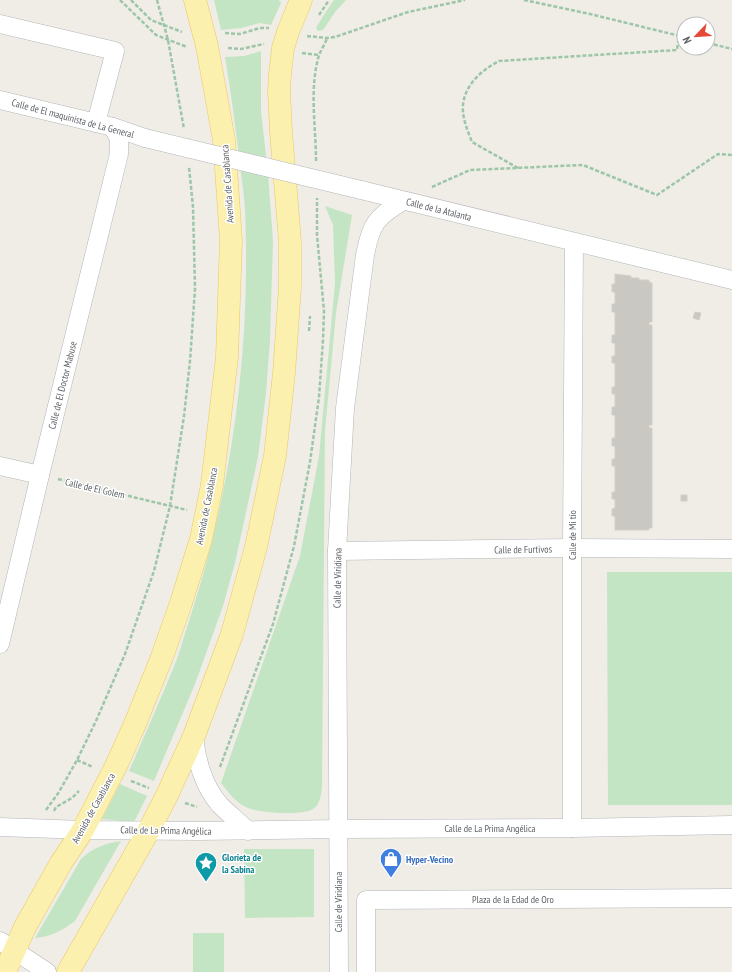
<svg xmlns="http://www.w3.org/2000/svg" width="732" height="972" font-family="'PT Sans Narrow',sans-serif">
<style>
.green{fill:#c4e5c4}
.building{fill:#cac8c3;stroke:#d4cfc4}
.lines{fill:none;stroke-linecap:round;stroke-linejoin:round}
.minor-casing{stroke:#b3b6ba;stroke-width:19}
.major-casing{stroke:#ecc762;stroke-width:23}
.path{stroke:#9dc6a9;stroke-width:2.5;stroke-dasharray:4 2;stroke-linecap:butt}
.minor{stroke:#fff;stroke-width:18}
.major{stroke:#fcf0ae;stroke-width:22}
.minor-bridge-casing{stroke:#b3b6ba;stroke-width:19;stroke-linecap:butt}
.minor-bridge{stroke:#fff;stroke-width:18}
.labels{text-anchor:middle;stroke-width:3;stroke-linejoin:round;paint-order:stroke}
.street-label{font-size:10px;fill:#5d6166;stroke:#fff}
.culture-label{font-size:10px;font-weight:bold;fill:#0d838f;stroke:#fff;text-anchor:start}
.shop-label{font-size:10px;font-weight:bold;fill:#366cbe;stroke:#fff;text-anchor:start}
</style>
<rect width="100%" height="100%" fill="#efede6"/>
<g class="green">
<path d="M214 0H278L280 1 281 3 271 25 260 23 241 28 221 30Z"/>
<path d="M334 0H346L335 12 323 30 318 31 316 28 325 13Z"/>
<path d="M261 51V111L268 174 273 241 270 340 266 393 258 457 235 563 223 606 195 684 154 781 129 771C145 734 162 697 177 659 181 648 184 636 188 624 232 491 251 350 245 210 244 195 242 181 240 166 236 129 231 93 225 57L244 56Z"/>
<path d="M325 206 352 215 336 313 325 431 322 787C321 795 320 805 313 809 302 816 260 813 248 808 236 803 229 793 221 783L300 556 319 456 335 283 333 225Z"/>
<path d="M607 572H732V805H608Z"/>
<path d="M120 784 147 796 134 822 102 819Z"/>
<path d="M121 841 75 921C63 930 51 937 35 938L81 859C92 848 106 843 121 841Z"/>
<path d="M244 849H314V917L245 918Z"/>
<rect x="193" y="933" width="31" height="39"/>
</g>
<g class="building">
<path d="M615 274 631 276V278H639V280H649V282L652 283V322H649V325H652V425H649V428H652V528H649V530H615V516H612V509L615 508V499H612V492H615V466H612V459H615V446H612V438H615V415H612V407H615V394H612V387H615V363H612V356H615V343H612V335H615V312H612V304H615V292H612V284H615Z"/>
<path d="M695 312 701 313 699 320 693 318Z"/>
<rect x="681" y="495" width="6" height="6"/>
</g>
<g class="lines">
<g class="minor-casing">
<g id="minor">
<path d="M0 24 115 51 96 123"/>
<path d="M0 100 113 127 145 138"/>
<path d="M361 190 732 280"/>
<path d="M0 466 40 475"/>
<path d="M337 551 572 548 732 549"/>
<path d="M0 644 40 475 119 154V139L113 127"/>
<path d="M194 736C196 760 204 787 220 805 229 814 239 822 248 831"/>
<path d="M0 827 83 830 198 831 338 829 572 828 732 825"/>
<path d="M572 828V548L574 243"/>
<path d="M0 941 47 972"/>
<path d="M339 972 337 551 345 408 365 255C371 224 376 217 403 201"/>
<path d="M366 972V900L732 898"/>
</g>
</g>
<g class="major-casing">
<g id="major">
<path d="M5 972 25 927 61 863 83 830 116 766 135 724 162 657 181 603 201 539 212 485 227 357 231 240 224 140 207 46 195 0"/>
<path d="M68 972 149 830 167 795 194 736 232 634 256 547 275 456 284 373 290 287V242L281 132 279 91 280 74 283 48 288 32 301 0"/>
</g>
</g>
<g class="path">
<path d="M120 0 156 35 187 47"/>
<path d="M131 0 151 20 182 32"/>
<path d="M157 0 168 40 184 129"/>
<path d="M524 0 590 14 684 37"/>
<path d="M319 15 329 0"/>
<path d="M225 33 240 34 260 28H269"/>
<path d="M307 36 327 38 335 37 408 12 465 0"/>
<path d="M708 43 732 49"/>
<path d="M228 48 241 49 264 44"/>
<path d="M302 53 319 55"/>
<path d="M316 161C316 127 309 89 319 55 321 50 325 44 327 38"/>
<path d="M518 168 472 142C468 132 464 122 463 112 461 88 480 71 499 61L677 50 679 36"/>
<path d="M432 187 470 170 583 165 657 195 718 154 732 155"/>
<path d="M309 331 310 316"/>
<path d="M58 479 187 510"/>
<path d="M77 760 93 767"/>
<path d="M220 767 273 624 294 546 310 462 319 397 323 340 324 311 317 235V198"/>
<path d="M131 781 149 788"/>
<path d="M185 803 197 807"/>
<path d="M46 810 59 792 77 760 96 721 125 654 154 571 170 506 184 416 190 361 195 289 193 207 189 167"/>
<path d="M54 811 56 807 72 798 79 791"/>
</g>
<use href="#minor" class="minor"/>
<use href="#major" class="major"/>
<g class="minor-bridge-casing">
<path id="minor-bridge" d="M145 138 361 190"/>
</g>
<use href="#minor-bridge" class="minor-bridge"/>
</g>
<defs>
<g id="shop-pin" transform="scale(1.15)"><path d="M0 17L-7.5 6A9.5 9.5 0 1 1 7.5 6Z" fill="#3f7fe0" stroke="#fff"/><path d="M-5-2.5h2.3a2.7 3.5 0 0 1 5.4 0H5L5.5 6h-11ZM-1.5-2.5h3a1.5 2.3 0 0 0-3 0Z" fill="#fff"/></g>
<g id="sight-pin" transform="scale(1.15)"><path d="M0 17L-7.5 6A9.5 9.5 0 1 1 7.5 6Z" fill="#0f9aa8" stroke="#fff"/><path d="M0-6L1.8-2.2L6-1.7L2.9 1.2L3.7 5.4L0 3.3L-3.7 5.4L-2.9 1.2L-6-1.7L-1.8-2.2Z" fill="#fff"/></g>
</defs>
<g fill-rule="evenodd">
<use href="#shop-pin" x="391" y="859"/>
<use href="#sight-pin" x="206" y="863"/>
</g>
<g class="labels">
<g class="street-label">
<text transform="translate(73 118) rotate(15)" y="4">Calle de El maquinista de La General</text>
<text transform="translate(227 184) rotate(-94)" y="4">Avenida de Casablanca</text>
<text transform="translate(439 209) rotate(14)" y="4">Calle de la Atalanta</text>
<text transform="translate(62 385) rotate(-76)" y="4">Calle de El Doctor Mabuse</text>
<text transform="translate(95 488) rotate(13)" y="4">Calle de El Golem</text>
<text transform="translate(206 506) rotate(-79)" y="4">Avenida de Casablanca</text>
<text transform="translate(572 535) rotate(-90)" y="4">Calle de Mi tío</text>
<text transform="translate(523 549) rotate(-1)" y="4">Calle de Furtivos</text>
<text transform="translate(337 578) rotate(-89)" y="4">Calle de Viridiana</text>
<text transform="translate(93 808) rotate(-61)" y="4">Avenida de Casablanca</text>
<text x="490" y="832">Calle de La Prima Angélica</text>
<text transform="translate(166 830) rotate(1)" y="4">Calle de La Prima Angélica</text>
<text x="513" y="903">Plaza de la Edad de Oro</text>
<text transform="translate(338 902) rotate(-90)" y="4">Calle de Viridiana</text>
</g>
<g class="culture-label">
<text x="222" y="861">Glorieta de<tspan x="222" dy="12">la Sabina</tspan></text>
</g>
<g class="shop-label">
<text x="406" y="863">Hyper-Vecino</text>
</g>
</g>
<g transform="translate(696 36) rotate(245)"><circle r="19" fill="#ffffff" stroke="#bec0c2"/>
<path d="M0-3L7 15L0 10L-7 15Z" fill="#e34838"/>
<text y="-6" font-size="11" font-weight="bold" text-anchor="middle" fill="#5d6166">N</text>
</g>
</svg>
